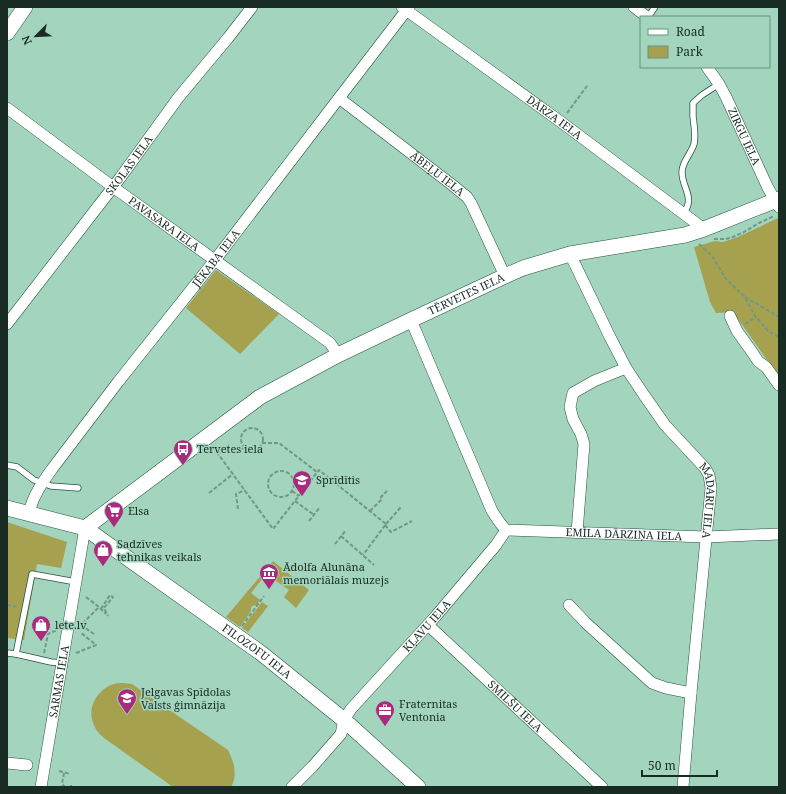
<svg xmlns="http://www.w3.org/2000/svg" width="786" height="794" font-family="'Noto Serif',serif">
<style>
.green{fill:#a6a14f}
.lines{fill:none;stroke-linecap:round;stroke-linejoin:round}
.lane-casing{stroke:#255341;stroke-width:7}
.street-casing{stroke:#255341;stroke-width:12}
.secondary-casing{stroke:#255341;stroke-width:16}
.path{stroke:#719787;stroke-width:2;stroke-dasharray:4 2;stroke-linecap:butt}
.lane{stroke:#fff;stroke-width:5.5}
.street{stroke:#fff;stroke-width:11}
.secondary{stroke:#fff;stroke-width:15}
.labels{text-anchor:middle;stroke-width:3;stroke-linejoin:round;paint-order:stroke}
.street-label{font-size:11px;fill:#182c24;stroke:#a3d4be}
.poi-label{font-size:11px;fill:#182c24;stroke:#a3d4be;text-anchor:start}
</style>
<rect width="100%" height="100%" fill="#a3d4be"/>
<g class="green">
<path d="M778 218 779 220V377L736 316 732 312 716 313 710 302 694 247 715 241 723 242 738 237Z"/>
<path d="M216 270 279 314 240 354 186 308Z"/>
<path d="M7 522 67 542 61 568 37 564 24 640 7 638Z"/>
<path d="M273 561 309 590 296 608 284 597 289 590 266 574 251 593 260 600 256 606C254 604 252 606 251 608V611L240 627 226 617Z"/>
<path d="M262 602 268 606 248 632 242 628Z"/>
<path d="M123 683 132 684 143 692 228 750C234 762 238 775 231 787H173L104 738C100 734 96 731 94 725 86 709 97 689 114 684 117 683 120 683 123 683Z"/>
</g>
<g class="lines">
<g class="lane-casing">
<g id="lane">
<path d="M648 17 655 7"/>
<path d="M683 214C696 197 682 189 682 172 682 162 691 154 694 144 696 134 694 126 693 116 693 112 693 108 693 103L702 95 719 84"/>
<path d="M7 465 17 467 34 480 51 486 78 488"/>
<path d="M7 653 16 654"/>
<path d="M62 663 51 662 16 654 32 574 76 582"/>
</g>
</g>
<g class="street-casing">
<g id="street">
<path id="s1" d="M402 7 561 122 704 229"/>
<path d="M634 7 647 17"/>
<path id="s2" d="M707 67 719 84 726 97 768 188 779 207"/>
<path id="s3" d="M339 98 451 184 467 197 471 203 505 276"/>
<path id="s4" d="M7 108 113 187 330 343 338 355"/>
<path id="s5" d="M570 254 610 337 626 368 644 395 665 425 705 468 709 475 711 488 691 693 683 787"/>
<path d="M730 316 737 331 752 352 758 361 766 367 779 385"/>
<path id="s6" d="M411 320 492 511 500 523 506 530 706 537 779 534"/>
<path id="s7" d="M7 324 120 178 178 98 228 38 252 7"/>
<path id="s8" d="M29 514C32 497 42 483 52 469L118 382 215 260 339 98 409 7"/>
<path d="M577 532 584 444 581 434 573 419 570 407 573 393 594 381 626 368"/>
<path d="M569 605 586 623 652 683 666 688 691 693"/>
<path id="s9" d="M428 625 602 787"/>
<path d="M7 763 27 765"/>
<path id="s10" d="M41 787 85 528"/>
<path id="s11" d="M292 787 313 766 341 734 344 720 351 709 435 617 496 545 506 530"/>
</g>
</g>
<g class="secondary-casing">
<g id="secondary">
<path d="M7 33 25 7"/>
<path id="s12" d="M7 508 85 528 261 653 344 720 418 787"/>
<path id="s13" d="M85 528 260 397 338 355 411 320 505 276 523 268 570 254 685 235 704 229 779 199"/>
</g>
</g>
<g class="path">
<path d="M567 113 587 86"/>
<path d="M714 239H726L733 237 744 232 759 223 774 216"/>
<path d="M699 244 712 256 726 279 744 296 756 317 768 331 779 337"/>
<path d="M745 297 779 317"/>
<path d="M745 324 756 317"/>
<circle cx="252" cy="439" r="11"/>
<path d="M262 443H279L317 472"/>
<path d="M213 447 273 529 319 470 386 524 363 555"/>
<path d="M217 452 246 448"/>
<circle cx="281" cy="484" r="13"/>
<path d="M292 491 299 496"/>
<path d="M209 493 233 474"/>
<path d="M295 501 314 515"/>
<path d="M238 509 236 494 245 490"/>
<path d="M370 511 382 499 381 497 387 491"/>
<path d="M309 521 320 507"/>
<path d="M386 524 401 507"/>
<path d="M385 525 391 532 412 521"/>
<path d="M341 536 374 565"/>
<path d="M335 544 346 530"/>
<path d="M86 597 99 607 106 614"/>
<path d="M7 605 18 607"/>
<path d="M101 609 110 595 113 597 104 608 108 616"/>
<path d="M242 626 264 596"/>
<path d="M94 634 81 625 99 607"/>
<path d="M44 653 48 634 57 630"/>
<path d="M76 653 96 645 80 632"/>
<path d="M59 771 70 774"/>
<path d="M64 773 62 784 65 787"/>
<path d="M71 787V785"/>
</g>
<use href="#lane" class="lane"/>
<use href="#street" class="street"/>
<use href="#secondary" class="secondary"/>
</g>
<defs>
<g id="bus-pin" transform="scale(1)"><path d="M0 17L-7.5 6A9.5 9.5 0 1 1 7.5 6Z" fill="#a82b7d" stroke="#a3d4be"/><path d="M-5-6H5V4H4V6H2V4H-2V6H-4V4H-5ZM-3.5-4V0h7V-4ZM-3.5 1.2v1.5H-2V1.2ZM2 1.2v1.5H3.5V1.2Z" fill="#fff"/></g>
<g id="school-pin" transform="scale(1)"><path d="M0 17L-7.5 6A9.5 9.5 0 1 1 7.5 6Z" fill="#a82b7d" stroke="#a3d4be"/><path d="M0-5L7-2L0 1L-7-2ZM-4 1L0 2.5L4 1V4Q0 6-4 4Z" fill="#fff"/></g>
<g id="supermarket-pin" transform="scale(1)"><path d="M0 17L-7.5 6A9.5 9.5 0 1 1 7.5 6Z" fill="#a82b7d" stroke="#a3d4be"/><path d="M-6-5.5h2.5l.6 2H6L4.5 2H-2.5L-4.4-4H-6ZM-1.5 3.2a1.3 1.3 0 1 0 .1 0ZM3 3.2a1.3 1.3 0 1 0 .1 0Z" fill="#fff"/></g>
<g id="shop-pin" transform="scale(1)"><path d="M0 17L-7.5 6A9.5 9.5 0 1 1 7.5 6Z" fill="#a82b7d" stroke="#a3d4be"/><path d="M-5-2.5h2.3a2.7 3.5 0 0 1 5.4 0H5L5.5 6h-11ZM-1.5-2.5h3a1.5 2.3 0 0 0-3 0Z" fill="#fff"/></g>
<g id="museum-pin" transform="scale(1)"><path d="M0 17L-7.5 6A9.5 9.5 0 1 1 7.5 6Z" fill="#a82b7d" stroke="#a3d4be"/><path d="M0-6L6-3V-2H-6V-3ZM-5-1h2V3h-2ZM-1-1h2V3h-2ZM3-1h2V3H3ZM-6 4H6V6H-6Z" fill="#fff"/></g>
<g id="office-pin" transform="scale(1)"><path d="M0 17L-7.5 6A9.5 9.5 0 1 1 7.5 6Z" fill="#a82b7d" stroke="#a3d4be"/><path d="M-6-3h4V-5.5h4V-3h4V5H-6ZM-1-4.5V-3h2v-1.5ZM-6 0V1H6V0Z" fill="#fff"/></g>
</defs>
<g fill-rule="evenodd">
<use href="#bus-pin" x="183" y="449"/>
<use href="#school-pin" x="302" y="480"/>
<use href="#supermarket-pin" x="114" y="511"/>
<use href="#shop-pin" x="103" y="550"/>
<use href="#museum-pin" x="269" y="573"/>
<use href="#shop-pin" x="41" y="625"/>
<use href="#school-pin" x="127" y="698"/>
<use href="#office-pin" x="385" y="710"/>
</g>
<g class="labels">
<g class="street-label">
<text dy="4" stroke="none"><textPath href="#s1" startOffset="188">DĀRZA IELA</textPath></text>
<text dy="4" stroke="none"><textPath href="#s2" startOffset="79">ZIRGU IELA</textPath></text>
<text dy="4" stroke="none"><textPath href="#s7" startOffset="200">SKOLAS IELA</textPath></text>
<text dy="4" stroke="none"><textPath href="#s3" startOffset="124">ĀBEĻU IELA</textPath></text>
<text dy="4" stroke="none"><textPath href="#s4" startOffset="195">PAVASARA IELA</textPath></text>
<text dy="4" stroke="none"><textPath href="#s8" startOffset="318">JĒKABA IELA</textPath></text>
<text dy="4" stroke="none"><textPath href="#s13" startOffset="449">TĒRVETES IELA</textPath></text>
<text dy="4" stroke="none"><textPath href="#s5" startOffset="288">MADARU IELA</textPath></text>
<text dy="4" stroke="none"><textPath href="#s6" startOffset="349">EMĪLA DĀRZIŅA IELA</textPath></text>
<text dy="4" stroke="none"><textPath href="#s11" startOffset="212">KĻAVU IELA</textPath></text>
<text dy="4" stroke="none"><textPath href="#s12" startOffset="292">FILOZOFU IELA</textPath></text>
<text dy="4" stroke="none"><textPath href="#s10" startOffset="107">SARMAS IELA</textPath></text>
<text dy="4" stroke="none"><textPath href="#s9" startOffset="119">SMILŠU IELA</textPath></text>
</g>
<g class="poi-label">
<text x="197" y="453">Tērvetes iela</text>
<text x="316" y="484">Sprīdītis</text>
<text x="128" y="515">Elsa</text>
<text x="117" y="548">Sadzīves<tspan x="117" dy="13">tehnikas veikals</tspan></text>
<text x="283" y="571">Ādolfa Alunāna<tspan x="283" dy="13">memoriālais muzejs</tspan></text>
<text x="55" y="629">lete.lv</text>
<text x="141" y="696">Jelgavas Spīdolas<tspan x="141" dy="13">Valsts ģimnāzija</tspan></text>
<text x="399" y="708">Fraternitas<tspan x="399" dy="13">Ventonia</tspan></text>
</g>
</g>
<rect width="786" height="794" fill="none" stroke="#182c24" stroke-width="16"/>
<rect x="640" y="16" width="130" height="52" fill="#a3d4be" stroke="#6b9180"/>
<rect x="648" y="29" width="20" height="6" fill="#ffffff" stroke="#6b9180"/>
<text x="676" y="36" font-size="12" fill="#182c24">Road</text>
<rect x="648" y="46" width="20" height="12" fill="#a6a14f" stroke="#6b9180"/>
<text x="676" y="56" font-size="12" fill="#182c24">Park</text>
<g transform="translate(36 36) rotate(246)" stroke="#a3d4be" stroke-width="3" paint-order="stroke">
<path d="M0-3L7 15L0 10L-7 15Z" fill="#182c24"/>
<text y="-6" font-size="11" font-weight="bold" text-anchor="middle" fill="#182c24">N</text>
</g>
<path d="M642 770v6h75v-6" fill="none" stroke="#182c24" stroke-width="2"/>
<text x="648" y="770" font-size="12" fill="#182c24" stroke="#a3d4be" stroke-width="3" paint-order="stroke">50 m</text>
</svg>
